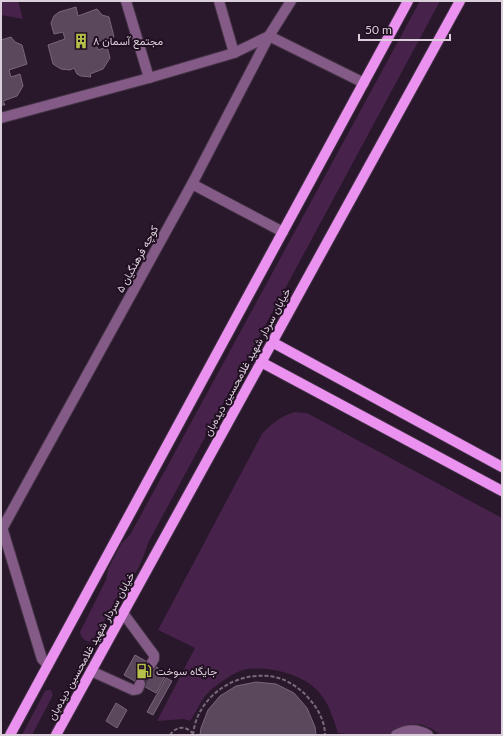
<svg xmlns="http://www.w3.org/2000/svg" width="503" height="736" font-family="Lato,Vazirmatn,sans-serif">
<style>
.green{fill:#47224a}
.building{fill:#5c485d;stroke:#7a667c}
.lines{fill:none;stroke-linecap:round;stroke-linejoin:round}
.minor-tunnel{stroke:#443345;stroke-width:10;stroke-dasharray:10 5;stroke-linecap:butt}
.minor-casing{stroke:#423244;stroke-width:12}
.major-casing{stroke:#423244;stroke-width:12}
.path{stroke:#786a79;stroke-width:2;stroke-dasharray:4 2;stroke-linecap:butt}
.minor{stroke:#845a87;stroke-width:10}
.major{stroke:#eb92f1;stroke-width:10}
.labels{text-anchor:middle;stroke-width:4;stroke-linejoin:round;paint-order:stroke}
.poi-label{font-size:11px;fill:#dbcfdb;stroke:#200f21;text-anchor:start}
.street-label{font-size:11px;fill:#dbcfdb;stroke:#200f21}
</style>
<rect width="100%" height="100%" fill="#29182b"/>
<g class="green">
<path d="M1 1H18L23 19 1 15Z"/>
<path d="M420 1H440L148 543C143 559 137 576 123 587L95 638 90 642C83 640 81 638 80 632L106 580 108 569 121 544 130 535Z"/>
<path d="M295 412 307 413 502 518V735H441L432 729 420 724H408L398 729 390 735H354L338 733C333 718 329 703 318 691 303 674 269 666 247 669 235 671 217 684 208 693 201 699 196 713 190 721L184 719 157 721 195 648 158 630 262 434C272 423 281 416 295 412Z"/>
<path d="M48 690H51L53 695 32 735H22L45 691Z"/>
</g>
<g class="building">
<path d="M76 7 78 16 97 9 102 15 109 17 114 37 96 42 98 50 107 47 110 58 103 69 90 74 91 77 81 76 77 74 74 68 70 70 61 69 53 64 48 45 65 39 63 32 54 34 51 23 54 16 59 12Z"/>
<path d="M11 37 15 42 22 45 27 64 9 70 11 77 20 74 23 86 17 96 3 101 5 105H1V40Z"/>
<path d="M135 655 167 673 156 693 124 675Z"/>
<path d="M166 678 172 681 153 715 147 712Z"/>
<path d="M256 682 276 684 294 693 307 708 315 727 316 735H200L201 728 208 710 220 696 236 686Z"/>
<path d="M116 703 127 710 117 728 106 721Z"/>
</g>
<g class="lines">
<path class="minor-tunnel" d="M140 684 151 664"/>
<g class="minor-casing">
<g id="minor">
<path d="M126 1 149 78"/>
<path d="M219 1 234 53"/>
<path d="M1 118 149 78 234 53 269 36 364 83"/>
<path d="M192 184 283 232"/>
<path d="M1 524 42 659 48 665"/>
<path d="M2 529 192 184 269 36 291 1"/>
<path d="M123 613 154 655V659L151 664"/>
<path d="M91 671 133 690 138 689 140 684"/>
<path d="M396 735C407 729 417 728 428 735"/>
</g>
</g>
<g class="major-casing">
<g id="major">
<path d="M272 342 502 467"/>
<path d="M261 362 502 491"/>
<path d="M10 735 408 1"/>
<path d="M56 735 460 1"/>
</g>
</g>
<g class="path">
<path d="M170 735C176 726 186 725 193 734"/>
<path d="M193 735C197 693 243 666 282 679 294 684 304 692 311 701 319 710 325 723 325 735"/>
</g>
<use href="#minor" class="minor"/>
<use href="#major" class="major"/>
</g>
<defs>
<g id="building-bare" transform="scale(1.2)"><path d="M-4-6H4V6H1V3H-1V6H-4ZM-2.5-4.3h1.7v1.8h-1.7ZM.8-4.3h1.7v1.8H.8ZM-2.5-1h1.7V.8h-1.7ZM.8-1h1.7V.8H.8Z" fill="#b6c149" stroke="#200f21" stroke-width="2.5" paint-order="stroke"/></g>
<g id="fuel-bare" transform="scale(1.2)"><path d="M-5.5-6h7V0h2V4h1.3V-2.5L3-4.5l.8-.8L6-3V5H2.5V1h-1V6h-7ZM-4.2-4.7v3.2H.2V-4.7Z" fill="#b6c149" stroke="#200f21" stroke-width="2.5" paint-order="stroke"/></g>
</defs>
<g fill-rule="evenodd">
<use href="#building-bare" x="81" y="41"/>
<use href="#fuel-bare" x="144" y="671"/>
</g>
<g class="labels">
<g class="poi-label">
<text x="93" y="45">مجتمع آسمان ۸</text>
<text x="156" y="675">جایگاه سوخت</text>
</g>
<g class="street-label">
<text transform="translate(137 259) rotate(-61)" y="4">کوچه فرهنگیان ۵</text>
<text transform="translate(247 362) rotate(-61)" y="4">خیابان سردار شهید غلامحسین دیده‌بان</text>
<text transform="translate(91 646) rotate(-61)" y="4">خیابان سردار شهید غلامحسین دیده‌بان</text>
</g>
</g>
<rect width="503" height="736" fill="none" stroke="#dbcfdb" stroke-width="4"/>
<path d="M359 34v6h91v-6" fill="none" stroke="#dbcfdb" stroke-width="2"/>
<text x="365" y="34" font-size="12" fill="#dbcfdb" stroke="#200f21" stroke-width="3" paint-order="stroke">50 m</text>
</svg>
